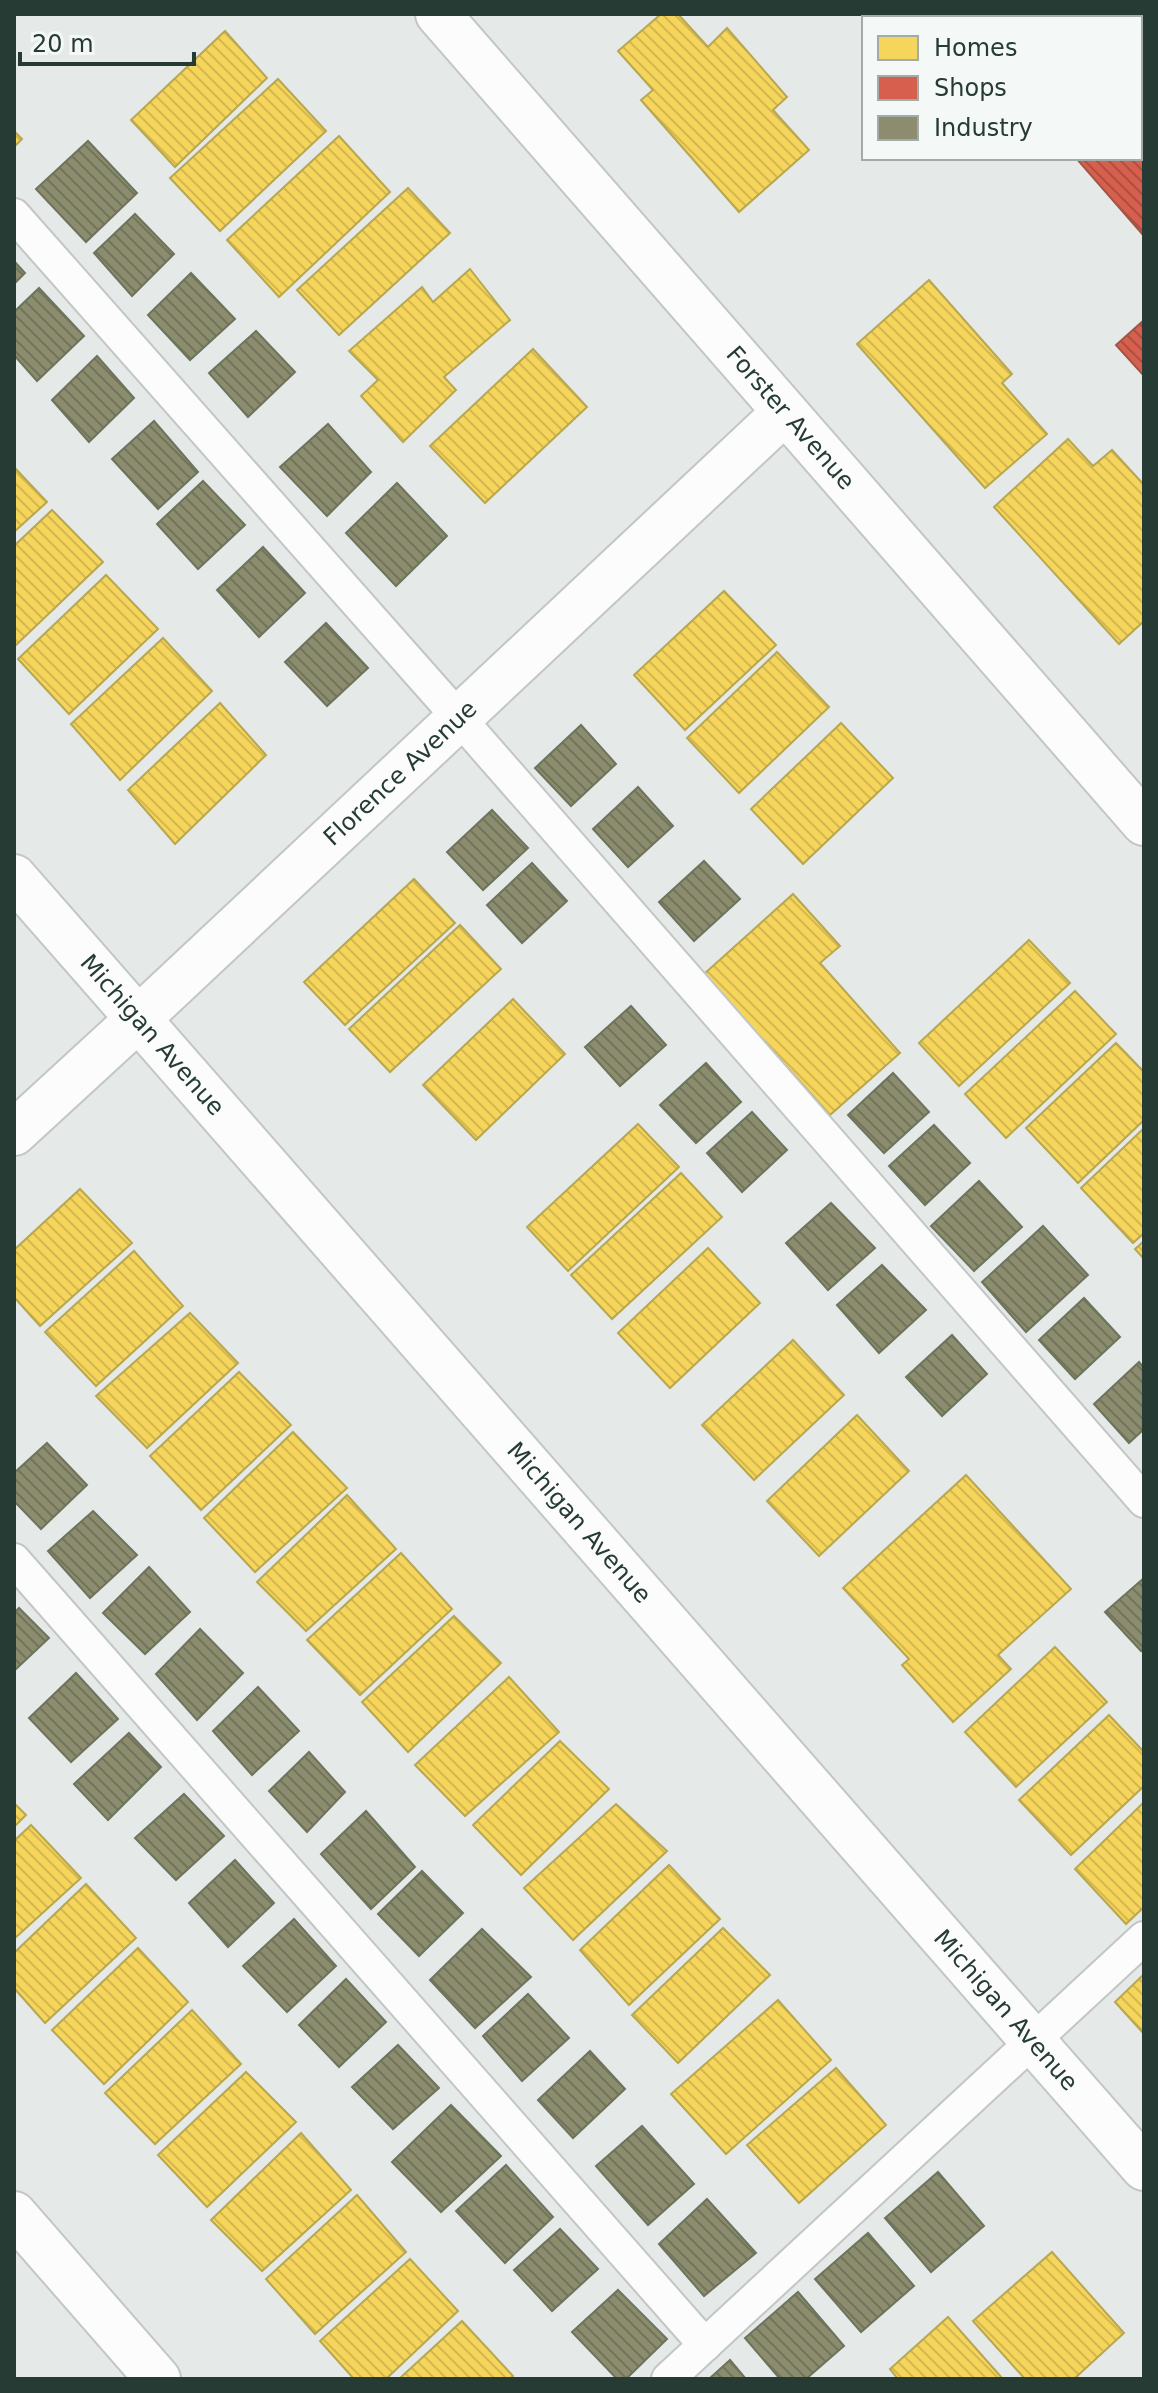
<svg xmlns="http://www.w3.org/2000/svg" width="1158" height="2393" font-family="'DejaVu Sans',sans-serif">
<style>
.homes{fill:url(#homes-back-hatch);stroke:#b7a750;stroke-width:2}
.shops{fill:url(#shops-back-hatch);stroke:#a15546;stroke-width:2}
.industry{fill:url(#industry-back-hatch);stroke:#6d745d;stroke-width:2}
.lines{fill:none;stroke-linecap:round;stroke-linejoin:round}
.lane-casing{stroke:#c2c6c4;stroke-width:36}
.street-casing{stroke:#c2c6c4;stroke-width:48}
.lane{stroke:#fbfcfb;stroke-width:32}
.street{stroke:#fbfcfb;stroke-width:44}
.labels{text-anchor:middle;stroke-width:8;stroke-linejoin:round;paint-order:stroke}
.street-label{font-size:24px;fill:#253b34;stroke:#f4f8f6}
</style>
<defs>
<pattern id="homes-back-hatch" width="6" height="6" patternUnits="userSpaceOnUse" patternTransform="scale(2)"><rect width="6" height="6" fill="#f6d55c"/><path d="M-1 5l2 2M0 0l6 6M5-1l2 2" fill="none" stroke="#d3b851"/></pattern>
<pattern id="shops-back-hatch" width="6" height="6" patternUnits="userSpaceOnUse" patternTransform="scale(2)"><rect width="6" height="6" fill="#d6604d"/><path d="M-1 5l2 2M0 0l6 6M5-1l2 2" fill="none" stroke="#ad5041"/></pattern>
<pattern id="industry-back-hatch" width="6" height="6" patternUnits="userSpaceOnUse" patternTransform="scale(2)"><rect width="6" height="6" fill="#8c8c6e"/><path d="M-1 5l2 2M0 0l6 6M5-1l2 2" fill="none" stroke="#72745b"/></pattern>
</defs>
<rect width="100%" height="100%" fill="#e5e9e7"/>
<g class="homes">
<path d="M661 14H678L708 47 727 28 787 97 773 110 809 150 739 212 641 100 653 90 618 51Z"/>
<path d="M225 31 267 78 175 167 131 120Z"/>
<path d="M278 79 326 131 220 231 170 178Z"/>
<path d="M14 131 22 139 14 147Z"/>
<path d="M339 136 390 192 279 297 227 240Z"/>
<path d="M408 188 450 233 339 335 297 290Z"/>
<path d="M470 269 510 320 444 377 456 390 403 442 361 396 378 380 349 351 422 287 433 302Z"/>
<path d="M929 280 1012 374 1002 383 1047 434 985 488 857 344Z"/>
<path d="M533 349 587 407 485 503 430 446Z"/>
<path d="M1068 439 1093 466 1112 450 1144 485V621L1119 644 994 507Z"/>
<path d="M14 467 47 502 14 532Z"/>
<path d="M52 510 103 562 15 646 14 546Z"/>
<path d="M106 575 158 629 69 714 18 659Z"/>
<path d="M724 591 776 645 685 730 634 675Z"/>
<path d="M163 638 212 691 120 780 71 724Z"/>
<path d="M777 652 829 707 739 793 687 738Z"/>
<path d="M220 703 266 755 175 844 128 790Z"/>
<path d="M841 723 893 778 803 864 751 809Z"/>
<path d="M414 879 455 923 345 1025 304 982Z"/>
<path d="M793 894 840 946 820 963 900 1053 830 1115 704 974Z"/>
<path d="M460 925 501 969 390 1072 349 1029Z"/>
<path d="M1029 940 1070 983 959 1086 919 1043Z"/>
<path d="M1075 991 1116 1034 1006 1138 965 1094Z"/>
<path d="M513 999 565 1054 476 1140 423 1085Z"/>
<path d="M1116 1043 1144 1072V1120L1078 1183 1026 1128Z"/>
<path d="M638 1124 679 1167 568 1271 527 1227Z"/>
<path d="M1144 1128V1233L1133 1243 1081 1188Z"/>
<path d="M681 1173 722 1217 612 1319 571 1275Z"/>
<path d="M80 1189 132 1243 40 1326 14 1297V1250Z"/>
<path d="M1144 1241V1259L1135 1249Z"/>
<path d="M708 1248 760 1303 670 1388 618 1333Z"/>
<path d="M134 1251 183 1306 96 1386 45 1332Z"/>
<path d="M190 1313 238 1363 147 1448 96 1396Z"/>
<path d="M793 1340 844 1395 754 1480 702 1425Z"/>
<path d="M239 1372 291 1425 201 1510 150 1456Z"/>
<path d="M857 1415 909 1471 819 1556 767 1501Z"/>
<path d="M293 1432 347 1488 255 1572 204 1518Z"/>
<path d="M966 1475 1071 1589 998 1655 1011 1669 953 1722 902 1665 909 1659 843 1588Z"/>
<path d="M347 1495 396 1549 306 1631 257 1582Z"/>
<path d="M401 1553 452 1609 360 1695 307 1640Z"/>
<path d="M454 1616 501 1663 408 1752 362 1702Z"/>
<path d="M1055 1647 1107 1702 1016 1787 965 1732Z"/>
<path d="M509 1677 559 1732 465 1816 415 1765Z"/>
<path d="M1109 1715 1144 1752V1786L1071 1855 1019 1800Z"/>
<path d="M560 1741 609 1789 521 1875 473 1825Z"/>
<path d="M1144 1802V1907L1126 1924 1075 1869Z"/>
<path d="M14 1803 26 1815 14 1827Z"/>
<path d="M616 1804 667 1851 573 1940 524 1888Z"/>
<path d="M31 1825 81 1878 14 1939V1841Z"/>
<path d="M669 1865 720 1919 629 2005 580 1950Z"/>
<path d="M86 1884 136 1938 45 2023 14 1988V1953Z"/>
<path d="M723 1928 770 1975 678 2063 632 2015Z"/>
<path d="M138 1948 188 2002 104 2084 52 2030Z"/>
<path d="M1144 1974V2034L1115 2002Z"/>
<path d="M778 2000 831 2060 726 2154 671 2094Z"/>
<path d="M192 2010 241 2064 155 2144 105 2093Z"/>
<path d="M836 2068 886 2125 799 2203 747 2145Z"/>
<path d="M246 2072 296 2122 207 2207 158 2155Z"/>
<path d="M301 2133 351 2190 262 2271 211 2220Z"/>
<path d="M357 2195 406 2252 315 2334 266 2279Z"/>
<path d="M1052 2252 1124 2333 1074 2379H1025L973 2321Z"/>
<path d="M410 2259 458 2311 386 2379H354L320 2341Z"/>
<path d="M948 2317 1003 2379H898L890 2369Z"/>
<path d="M462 2321 513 2376 510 2379H399Z"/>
</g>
<g class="shops">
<path d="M1144 35V236L1076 158H1140V39Z"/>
<path d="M1144 320V376L1116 345Z"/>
</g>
<g class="industry">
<path d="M88 141 137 193 86 242 36 189Z"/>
<path d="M135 214 174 254 132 296 94 253Z"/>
<path d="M14 261 25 273 14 284Z"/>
<path d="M191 273 235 319 190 360 148 315Z"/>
<path d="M39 288 84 336 37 381 14 355V312Z"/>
<path d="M256 331 295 372 248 417 209 373Z"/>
<path d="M97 356 134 398 89 442 52 400Z"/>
<path d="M154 421 198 472 158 509 112 459Z"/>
<path d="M328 424 371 472 327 516 280 467Z"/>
<path d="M203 481 245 525 198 569 157 524Z"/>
<path d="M397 483 447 536 396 586 346 533Z"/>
<path d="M263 547 305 593 259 637 217 590Z"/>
<path d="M326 623 368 668 327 706 285 662Z"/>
<path d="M581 725 616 764 571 806 535 768Z"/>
<path d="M638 787 673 826 628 867 593 829Z"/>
<path d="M492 810 528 848 483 890 447 852Z"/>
<path d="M704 861 740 899 694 941 659 902Z"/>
<path d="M532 863 567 901 522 943 487 905Z"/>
<path d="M631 1006 666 1045 620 1086 585 1047Z"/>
<path d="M706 1063 741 1102 696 1143 660 1105Z"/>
<path d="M893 1073 929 1112 884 1153 848 1115Z"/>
<path d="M752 1112 787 1150 742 1192 707 1153Z"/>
<path d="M934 1125 970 1163 925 1205 889 1166Z"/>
<path d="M979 1181 1022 1227 974 1271 931 1226Z"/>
<path d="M831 1203 875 1248 828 1290 786 1243Z"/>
<path d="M1043 1226 1088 1275 1026 1332 982 1282Z"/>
<path d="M882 1265 926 1310 879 1353 837 1305Z"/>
<path d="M1084 1298 1120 1337 1075 1379 1039 1340Z"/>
<path d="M952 1335 987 1374 942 1416 906 1377Z"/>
<path d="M1139 1362 1144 1368V1429L1129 1443 1094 1404Z"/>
<path d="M47 1443 87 1485 41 1529 14 1501V1473Z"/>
<path d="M93 1511 137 1555 90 1598 48 1551Z"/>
<path d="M149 1567 190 1612 145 1654 103 1613Z"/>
<path d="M1144 1578V1648L1141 1651 1105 1612Z"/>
<path d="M19 1608 49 1638 14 1671V1613Z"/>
<path d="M200 1629 243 1673 197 1720 156 1674Z"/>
<path d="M76 1673 118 1719 71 1762 29 1718Z"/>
<path d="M258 1687 299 1731 252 1775 213 1731Z"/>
<path d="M129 1733 161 1767 108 1820 74 1784Z"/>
<path d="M309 1752 345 1792 307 1832 269 1791Z"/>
<path d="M184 1794 224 1836 176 1880 135 1838Z"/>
<path d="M366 1811 415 1867 371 1909 321 1854Z"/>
<path d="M235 1860 274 1903 228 1947 189 1903Z"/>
<path d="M422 1871 463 1913 419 1956 378 1914Z"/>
<path d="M294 1919 336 1966 287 2012 243 1966Z"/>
<path d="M482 1929 531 1977 475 2028 430 1980Z"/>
<path d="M346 1979 386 2022 339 2067 299 2025Z"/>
<path d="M528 1994 569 2038 522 2081 483 2036Z"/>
<path d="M398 2045 439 2088 393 2129 352 2087Z"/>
<path d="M590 2051 625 2089 573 2138 538 2100Z"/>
<path d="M451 2105 501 2156 441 2212 392 2162Z"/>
<path d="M642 2126 694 2184 648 2225 596 2166Z"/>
<path d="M506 2165 553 2217 505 2263 456 2211Z"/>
<path d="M938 2172 984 2226 931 2272 885 2218Z"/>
<path d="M707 2199 756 2253 704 2296 659 2244Z"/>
<path d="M560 2229 598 2269 552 2311 514 2270Z"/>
<path d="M868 2233 914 2286 861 2332 815 2279Z"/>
<path d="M618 2290 667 2339 626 2379H617L572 2332Z"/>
<path d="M798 2292 844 2346 806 2379H780L745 2338Z"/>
<path d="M730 2360 746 2379H709Z"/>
</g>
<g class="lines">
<g class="lane-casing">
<g id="lane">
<path d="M14 215 459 718 1144 1501"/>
<path d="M14 1560 705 2345"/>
<path d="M668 2379 1144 1938"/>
</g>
</g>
<g class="street-casing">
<g id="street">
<path id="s1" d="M438 14 1144 823"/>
<path d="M964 18 968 14"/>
<path id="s2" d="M14 877 1144 2168"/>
<path id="s3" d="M14 1133 138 1019 785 412"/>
<path d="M14 2214 158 2379"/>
</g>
</g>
<use href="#lane" class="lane"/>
<use href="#street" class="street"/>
</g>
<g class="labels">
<g class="street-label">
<text dy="8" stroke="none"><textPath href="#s1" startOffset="536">Forster Avenue</textPath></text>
<text dy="8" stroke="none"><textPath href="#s3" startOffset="528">Florence Avenue</textPath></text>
<text dy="8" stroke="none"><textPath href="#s2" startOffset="210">Michigan Avenue</textPath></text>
<text dy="8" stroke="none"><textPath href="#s2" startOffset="858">Michigan Avenue</textPath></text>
<text dy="8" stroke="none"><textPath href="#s2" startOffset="1506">Michigan Avenue</textPath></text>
</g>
</g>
<rect width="1158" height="2393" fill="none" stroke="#253b34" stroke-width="32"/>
<rect x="862" y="16" width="280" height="144" fill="#f4f8f6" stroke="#a1aca8" stroke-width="2"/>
<rect x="878" y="36" width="40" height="24" fill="#f6d55c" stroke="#a1aca8" stroke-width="2"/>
<text x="934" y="56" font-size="24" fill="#253b34">Homes</text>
<rect x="878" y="76" width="40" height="24" fill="#d6604d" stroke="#a1aca8" stroke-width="2"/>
<text x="934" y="96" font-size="24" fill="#253b34">Shops</text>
<rect x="878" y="116" width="40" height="24" fill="#8c8c6e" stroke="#a1aca8" stroke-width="2"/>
<text x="934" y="136" font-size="24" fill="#253b34">Industry</text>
<path d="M20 52v12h174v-12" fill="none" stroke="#253b34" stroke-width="4"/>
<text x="32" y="52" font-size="24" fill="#253b34" stroke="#f4f8f6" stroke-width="6" paint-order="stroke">20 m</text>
</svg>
